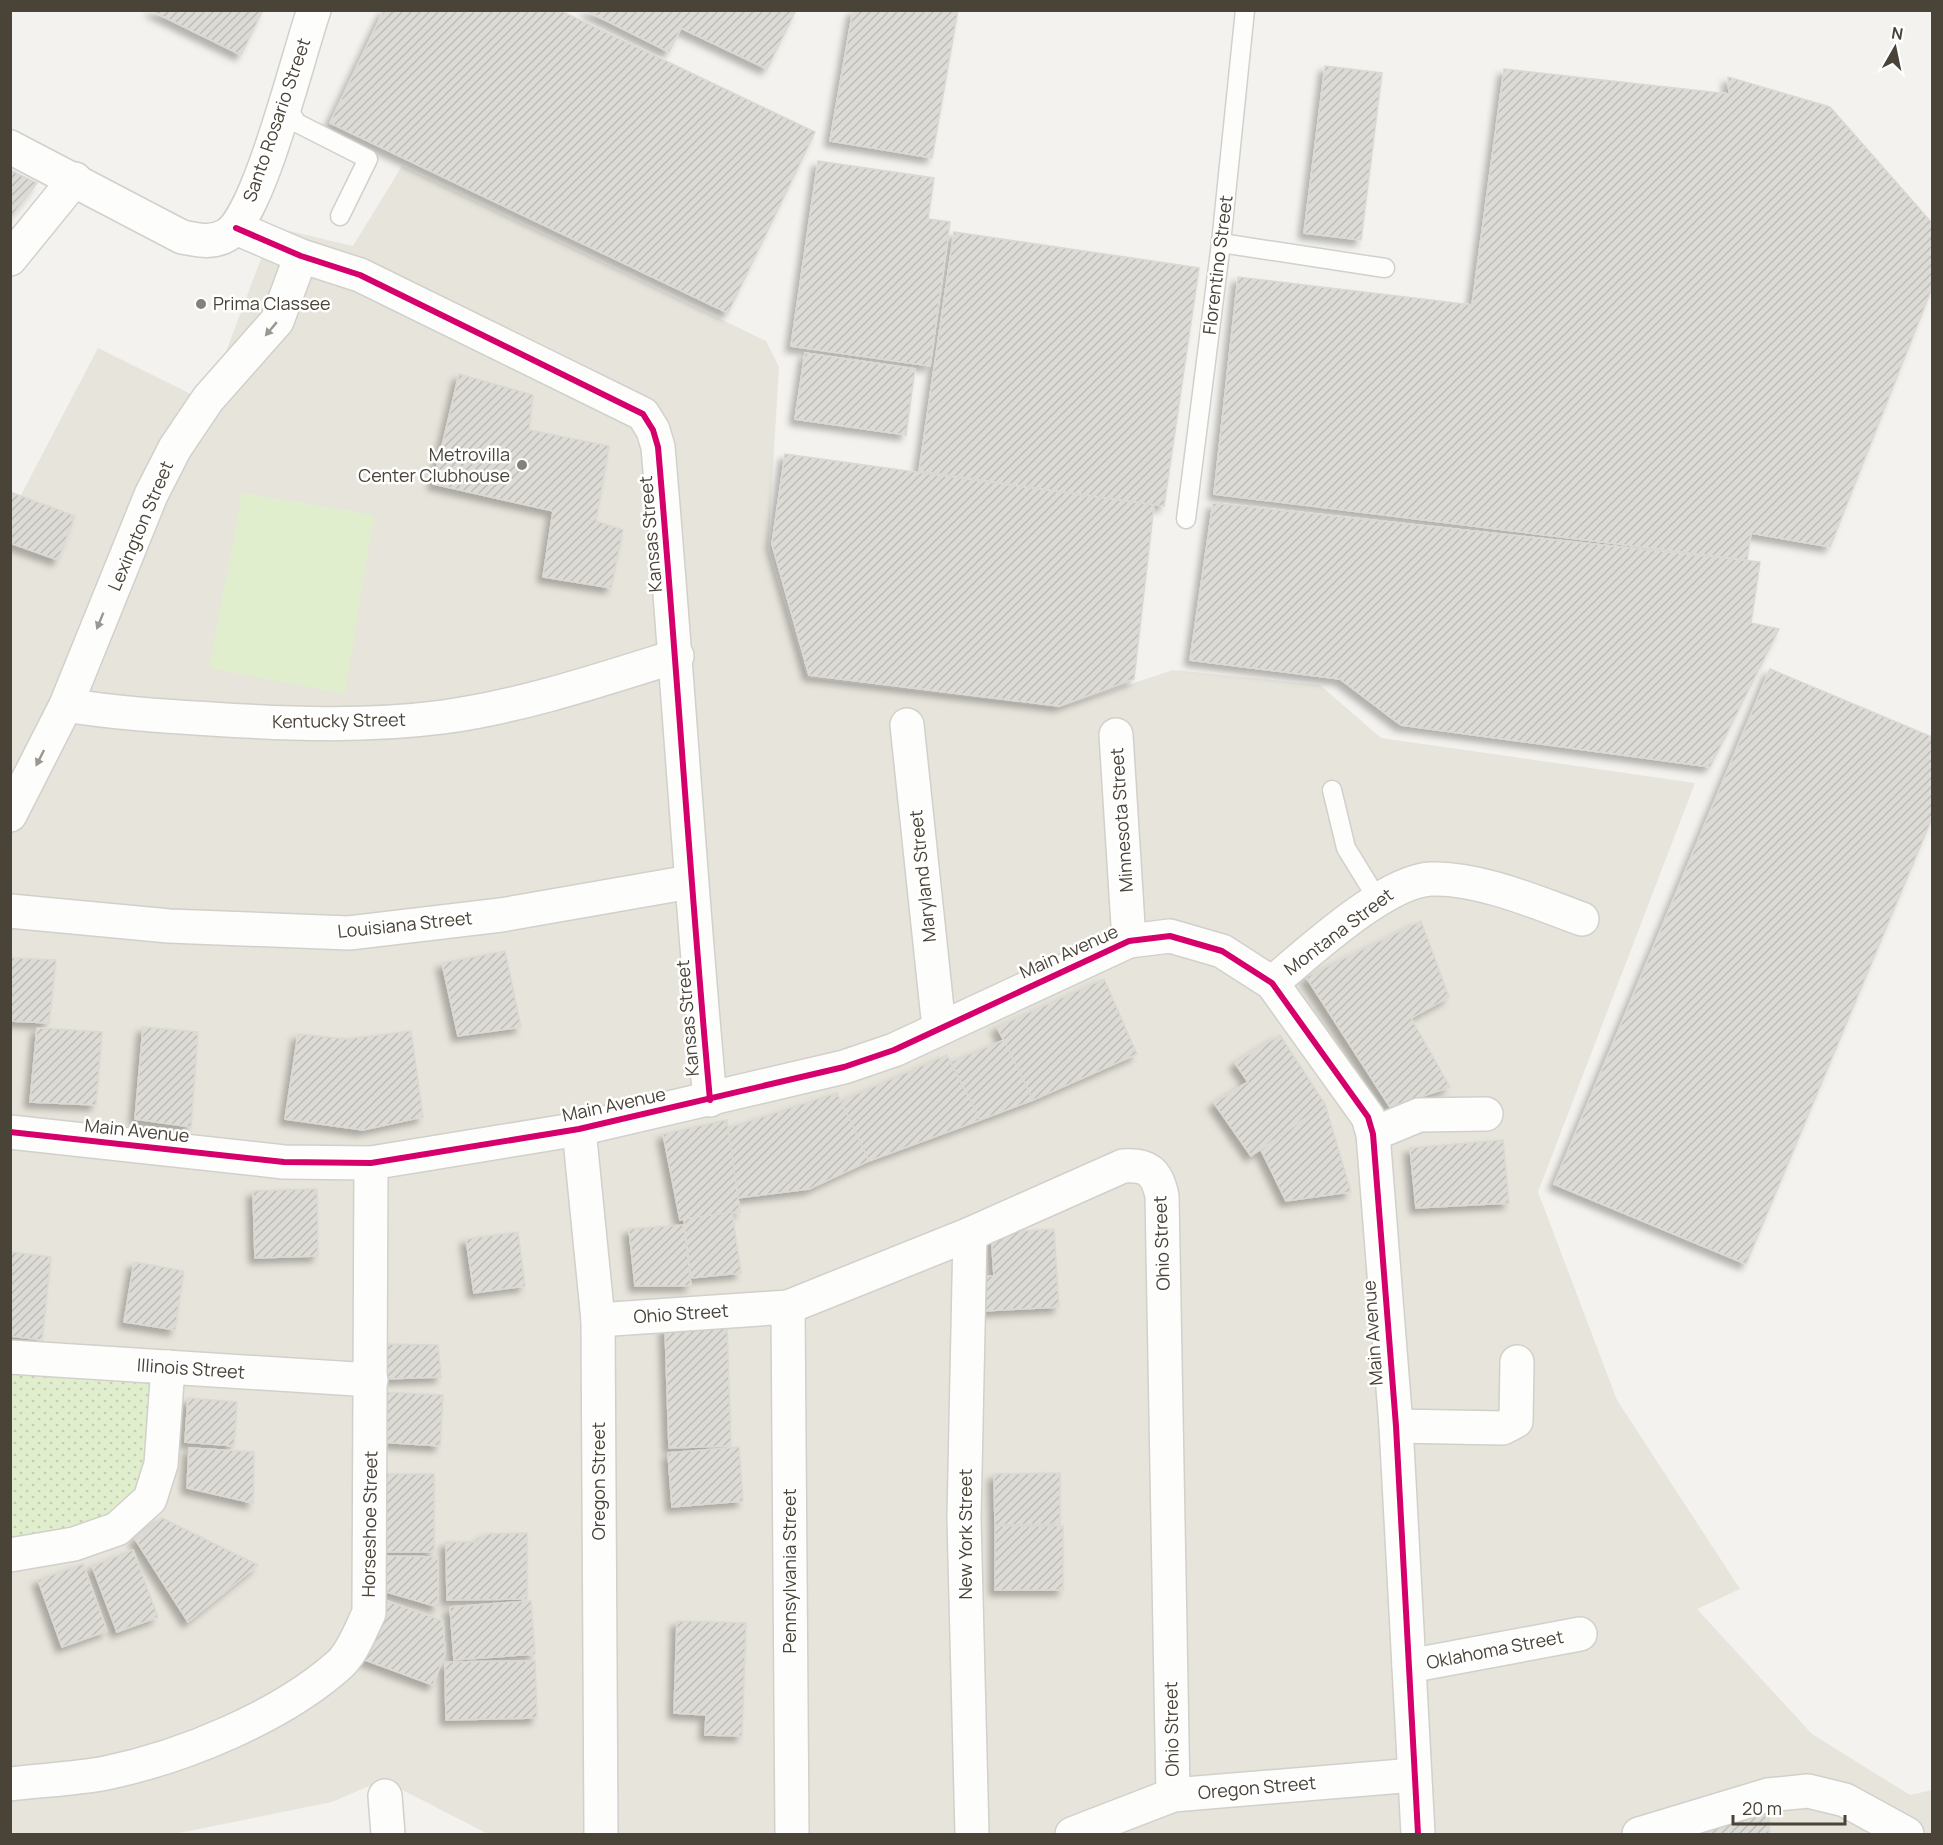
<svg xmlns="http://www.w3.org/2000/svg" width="1943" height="1845" font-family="Manrope,sans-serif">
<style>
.residential{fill:#e7e4db}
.grass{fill:#e0eece}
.park{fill:url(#park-dots)}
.building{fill:url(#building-hatch);stroke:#dcd9d3;stroke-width:1.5;filter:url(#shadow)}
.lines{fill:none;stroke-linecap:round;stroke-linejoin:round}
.service-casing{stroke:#d1d0cb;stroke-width:21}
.minor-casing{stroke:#d1d0cb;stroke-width:36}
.tertiary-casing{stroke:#d1d0cb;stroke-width:36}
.service{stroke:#fdfdfc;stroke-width:18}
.minor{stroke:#fdfdfc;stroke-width:33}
.tertiary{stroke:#fdfdfc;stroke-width:33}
.cycleway-casing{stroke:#fff;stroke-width:10}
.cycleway{stroke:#d6006c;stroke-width:6}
.oneway{fill:#9b9790}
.poi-dot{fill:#858178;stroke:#fff;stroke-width:2}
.labels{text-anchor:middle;stroke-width:5;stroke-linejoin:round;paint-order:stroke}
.street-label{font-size:18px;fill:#4a4438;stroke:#fff}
.poi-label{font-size:18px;fill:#4a4438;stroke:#fff;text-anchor:start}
</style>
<defs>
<pattern id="park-dots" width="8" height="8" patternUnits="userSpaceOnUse" patternTransform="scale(1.5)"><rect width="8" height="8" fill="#e0eece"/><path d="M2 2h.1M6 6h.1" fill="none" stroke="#c2cdb2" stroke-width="1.8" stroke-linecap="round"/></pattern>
<pattern id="building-hatch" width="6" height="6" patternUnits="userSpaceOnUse" patternTransform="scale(1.5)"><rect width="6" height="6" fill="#dddbd6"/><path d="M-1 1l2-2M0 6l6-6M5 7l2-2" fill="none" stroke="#bfbdb8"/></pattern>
<filter id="shadow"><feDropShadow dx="-5.5" dy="5.5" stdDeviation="3" flood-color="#0004"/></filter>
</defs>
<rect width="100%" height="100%" fill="#f3f2ee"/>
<path class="residential" d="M402 166 766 341 779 367 768 550 807 678 1059 708 1173 670 1320 685 1381 738 1695 783 1538 1192 1617 1400 1740 1589 1697 1609 1812 1734 1910 1795 1932 1790V1834H488L383 1780 332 1802 174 1834H11L10 516 98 348 207 402 273 227 353 246Z"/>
<path class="grass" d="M242 493 374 515 345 694 209 668Z"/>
<path class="park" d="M10 1364 162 1375 156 1461 135 1503 72 1538 11 1546Z"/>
<g class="building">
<path d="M150 10H263L241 55Z"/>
<path d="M384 10H559L815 132 728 313 330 123Z"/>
<path d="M585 10H796L767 69 681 28 669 52Z"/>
<path d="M853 10H958L932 158 830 141Z"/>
<path d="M1325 66 1382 73 1361 240 1304 233Z"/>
<path d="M1504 69 1729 94 1728 77 1830 107 1932 223V288L1830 547 1751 533 1747 560 1214 494 1238 277 1472 305Z"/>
<path d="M818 161 934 178 928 219 950 222 930 366 791 346Z"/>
<path d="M10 170 37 183 10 218Z"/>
<path d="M954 232 1199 268 1164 506 919 471Z"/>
<path d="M805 353 915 369 906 435 795 419Z"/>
<path d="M459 374 533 395 529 430 609 446 596 521 623 530 611 588 543 577 553 511 433 484Z"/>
<path d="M785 454 1154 505 1134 679 1059 706 809 675 772 544Z"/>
<path d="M10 492 75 516 58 560 10 543Z"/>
<path d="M1213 503 1760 562 1751 623 1779 629 1710 767 1401 725 1340 679 1190 660Z"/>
<path d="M1770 669 1932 737V818L1746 1264 1554 1184Z"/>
<path d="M1421 921 1449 997 1411 1018 1450 1087 1390 1107 1306 977Z"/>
<path d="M10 947 12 958 56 960 49 1023 10 1021Z"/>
<path d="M505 951 521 1027 458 1036 442 963Z"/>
<path d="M1104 979 1137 1054 1033 1100 997 1027Z"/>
<path d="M143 1027 198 1032 191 1127 135 1119Z"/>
<path d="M37 1028 102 1032 96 1105 30 1102Z"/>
<path d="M411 1031 423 1117 363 1130 285 1119 298 1034 347 1039Z"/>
<path d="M1280 1035 1325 1104 1251 1156 1214 1103 1248 1082 1235 1063Z"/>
<path d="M1004 1040 1033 1100 980 1120 951 1062Z"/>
<path d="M947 1055 980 1120 869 1161 841 1101Z"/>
<path d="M837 1093 869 1161 809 1189 738 1198 728 1128Z"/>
<path d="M1325 1104 1351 1192 1286 1201 1261 1150Z"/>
<path d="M727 1120 740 1212 680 1220 663 1134Z"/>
<path d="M1503 1140 1509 1203 1416 1208 1410 1148Z"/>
<path d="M317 1189 318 1256 255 1258 253 1191Z"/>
<path d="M732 1212 741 1273 691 1278 684 1219Z"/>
<path d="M684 1225 691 1286H635L629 1229Z"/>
<path d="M1054 1229 1059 1307 983 1311 981 1276H994L991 1233Z"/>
<path d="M518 1232 525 1286 474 1293 466 1239Z"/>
<path d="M10 1252 51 1257 42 1340 10 1336Z"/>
<path d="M134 1262 184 1271 175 1330 124 1322Z"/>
<path d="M727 1325 731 1446 669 1448 665 1327Z"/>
<path d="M384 1344 438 1345 441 1377 383 1379Z"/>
<path d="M382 1392 443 1395 440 1446 380 1442Z"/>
<path d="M188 1398 237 1402 234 1446 185 1442Z"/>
<path d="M739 1447 743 1501 672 1507 668 1453Z"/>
<path d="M189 1448 254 1452 253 1503 187 1488Z"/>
<path d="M1060 1473V1524L995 1525 994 1474Z"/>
<path d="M379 1474H434V1552H380Z"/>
<path d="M162 1518 258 1565 188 1622 135 1539Z"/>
<rect x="995" y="1526" width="68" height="64"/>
<path d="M527 1533V1599L447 1600 446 1542H477L487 1534Z"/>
<path d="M133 1550 158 1617 117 1632 92 1566Z"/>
<path d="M384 1556 438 1557V1607L383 1591Z"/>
<path d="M83 1564 107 1631 62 1647 38 1580Z"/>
<path d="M379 1598 443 1621 445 1653 433 1685 357 1657Z"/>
<path d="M531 1601 535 1654 454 1660 450 1607Z"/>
<path d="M677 1621 746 1623 742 1736 705 1735 706 1715 674 1713Z"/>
<path d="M535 1661 537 1718 446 1720 445 1662Z"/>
<path d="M1769 1810V1834H1701L1700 1832Z"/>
</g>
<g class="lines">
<g class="service-casing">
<g id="service">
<path d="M284 103 297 123 368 159 340 216"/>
<path d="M1221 243 1385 268"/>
<path d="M1186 519 1221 243 1245 10"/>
<path d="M1332 790 1346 848 1378 900"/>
</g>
</g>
<g class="minor-casing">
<g id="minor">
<path d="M236 228 301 256 360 275 643 414 653 430 658 447C677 665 690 883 710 1100"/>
<path d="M10 259 75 179"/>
<path d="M66 705C114 713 162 716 211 719 288 724 366 727 443 717 523 706 600 680 677 656"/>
<path d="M907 725 939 1028"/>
<path d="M1116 735 1129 941"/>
<path d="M10 815 66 705 151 495 175 448 208 399 277 321 301 256"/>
<path d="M10 911 169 926 349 933 501 915 690 882"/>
<path d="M1272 983C1308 953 1385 881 1431 879 1478 877 1538 903 1582 919"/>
<path d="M579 1129 598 1320 601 1834"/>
<path d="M10 1132 284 1162 371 1163 579 1129 844 1067 894 1050 1129 941 1170 936 1222 951 1272 983 1368 1117 1373 1134 1396 1426 1418 1834"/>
<path d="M1373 1134 1419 1115 1486 1114"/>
<path d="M970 1234 964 1519 972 1834"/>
<path d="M788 1307 792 1834"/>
<path d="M598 1320 788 1307 970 1234 1123 1166C1148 1164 1157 1172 1162 1196L1173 1795"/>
<path d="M10 1357 371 1380"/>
<path d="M1396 1426 1503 1428 1516 1421 1517 1362"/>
<path d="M10 1555 74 1544 117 1529 150 1499 161 1464 168 1367"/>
<path d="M1409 1666 1580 1634"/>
<path d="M10 1784C42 1780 75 1779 106 1773 183 1757 281 1717 340 1664 353 1652 361 1629 369 1613L371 1163"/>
<path d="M385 1796 388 1834"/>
<path d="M1072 1834 1173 1795 1414 1775"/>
<path d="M1639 1834 1768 1795 1808 1791 1845 1800 1907 1834"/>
</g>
</g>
<g class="tertiary-casing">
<path id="tertiary" d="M10 147 182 237C198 240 212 244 227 235 260 214 298 55 314 10"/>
</g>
<use href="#service" class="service"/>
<use href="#minor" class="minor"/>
<use href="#tertiary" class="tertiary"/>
<g class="cycleway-casing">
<g id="cycleway">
<path d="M236 228 301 256 360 275 643 414 653 430 658 447C677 665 690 883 710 1100"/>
<path d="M10 1132 284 1162 371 1163 579 1129 844 1067 894 1050 1129 941 1170 936 1222 951 1272 983 1368 1117 1373 1134 1396 1426 1418 1834"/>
</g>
</g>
<use href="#cycleway" class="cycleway"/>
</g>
<defs><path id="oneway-solid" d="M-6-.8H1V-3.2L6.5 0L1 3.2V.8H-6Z" transform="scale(1.5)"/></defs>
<g class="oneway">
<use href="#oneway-solid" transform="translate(271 329) rotate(130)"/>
<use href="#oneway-solid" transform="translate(100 621) rotate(112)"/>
<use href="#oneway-solid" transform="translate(40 758) rotate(117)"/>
</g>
<g class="poi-dot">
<circle cx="201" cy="304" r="6"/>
<circle cx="522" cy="465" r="6"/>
</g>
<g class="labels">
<g class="street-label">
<text transform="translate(277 120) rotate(-71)" y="6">Santo Rosario Street</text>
<text transform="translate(1218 265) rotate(-83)" y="6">Florentino Street</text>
<text transform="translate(141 526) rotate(-67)" y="6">Lexington Street</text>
<text transform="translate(651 534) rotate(-95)" y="6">Kansas Street</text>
<text transform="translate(339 721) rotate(-1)" y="6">Kentucky Street</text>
<text transform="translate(1122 820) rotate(-94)" y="6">Minnesota Street</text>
<text transform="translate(923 876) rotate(-96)" y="6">Maryland Street</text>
<text transform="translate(405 925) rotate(-6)" y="6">Louisiana Street</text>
<text transform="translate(1339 932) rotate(-37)" y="6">Montana Street</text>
<text transform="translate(1069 952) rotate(-24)" y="6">Main Avenue</text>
<text transform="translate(688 1018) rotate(-95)" y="6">Kansas Street</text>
<text transform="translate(614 1105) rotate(-12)" y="6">Main Avenue</text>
<text transform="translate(137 1131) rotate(6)" y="6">Main Avenue</text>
<text transform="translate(1162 1243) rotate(-92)" y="6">Ohio Street</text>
<text transform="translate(681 1314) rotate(-4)" y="6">Ohio Street</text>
<text transform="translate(1373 1333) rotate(-94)" y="6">Main Avenue</text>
<text transform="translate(191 1369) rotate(4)" y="6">Illinois Street</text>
<text transform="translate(599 1481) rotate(-90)" y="6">Oregon Street</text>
<text transform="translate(370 1524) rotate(-89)" y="6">Horseshoe Street</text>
<text transform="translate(966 1534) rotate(-90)" y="6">New York Street</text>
<text transform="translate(790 1571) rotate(-90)" y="6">Pennsylvania Street</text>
<text transform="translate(1495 1650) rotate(-11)" y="6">Oklahoma Street</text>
<text transform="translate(1172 1729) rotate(-91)" y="6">Ohio Street</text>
<text transform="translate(1257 1788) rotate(-5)" y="6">Oregon Street</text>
</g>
<g class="poi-label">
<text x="213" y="310">Prima Classee</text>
<text x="510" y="461" text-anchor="end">Metrovilla<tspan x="510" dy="21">Center Clubhouse</tspan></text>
</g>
</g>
<rect width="1943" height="1845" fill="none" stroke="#4a4438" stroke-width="24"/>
<g transform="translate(1895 48) rotate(9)" stroke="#ffffff" stroke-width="4.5" paint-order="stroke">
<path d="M0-4.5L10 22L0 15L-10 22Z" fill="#4a4438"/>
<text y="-9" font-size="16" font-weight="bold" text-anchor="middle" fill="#4a4438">N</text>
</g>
<path d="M1733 1815v9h112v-9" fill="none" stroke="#4a4438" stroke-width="3"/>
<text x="1742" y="1815" font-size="18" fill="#4a4438" stroke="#ffffff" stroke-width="4.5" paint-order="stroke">20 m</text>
</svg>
